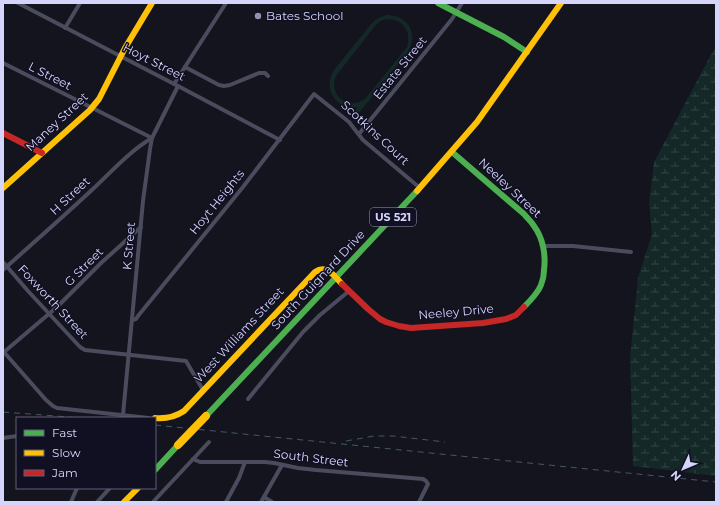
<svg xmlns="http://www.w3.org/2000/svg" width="719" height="505" font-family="Montserrat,sans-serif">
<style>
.grass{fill:#132827;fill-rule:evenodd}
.wetland{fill:url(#wetland-marsh)}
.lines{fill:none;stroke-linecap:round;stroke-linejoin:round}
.street{stroke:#4a4b5d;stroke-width:4}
.fast{stroke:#4caf50;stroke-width:6}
.slow{stroke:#ffc107;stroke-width:6}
.jam{stroke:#c62828;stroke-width:6}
.rail{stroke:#435964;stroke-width:1;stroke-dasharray:6 5;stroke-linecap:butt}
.slow-bridge{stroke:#ffc107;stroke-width:8}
.poi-dot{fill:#9191ae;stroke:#111022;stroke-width:1.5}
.labels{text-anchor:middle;stroke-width:3;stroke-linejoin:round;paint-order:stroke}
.shield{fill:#111022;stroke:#9a9aba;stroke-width:1}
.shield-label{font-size:11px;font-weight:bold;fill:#d5d5fb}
.poi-label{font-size:12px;fill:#d5d5fb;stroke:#111022;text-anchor:start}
.street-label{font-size:12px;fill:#d5d5fb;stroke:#111022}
</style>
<defs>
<pattern id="wetland-marsh" width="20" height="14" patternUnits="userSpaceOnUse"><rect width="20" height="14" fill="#132827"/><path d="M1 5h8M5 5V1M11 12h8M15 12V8" fill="none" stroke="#344647"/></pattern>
</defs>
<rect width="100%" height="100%" fill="#14141e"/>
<path class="grass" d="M387 15C408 15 419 34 408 52L355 118 352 115 358 107C336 110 322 89 334 70L372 23 378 18ZM387 19C403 19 412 32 407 47L365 99C348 111 328 95 336 76L375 26 380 21Z"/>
<path class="wetland" d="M716 46V476L633 466 630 358 638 278 652 234 649 203 654 162 708 60Z"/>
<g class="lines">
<g class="street">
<path d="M18 3 178 86 280 140"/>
<path d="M65 28 80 3"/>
<path d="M3 63 152 138"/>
<path d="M185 67 219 85 224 86 230 85 259 73H265L268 76"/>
<path d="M174 84 226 3"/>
<path d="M359 134 452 19 462 3"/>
<path d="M544 246H573L631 252"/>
<path d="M3 262 28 291 80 347 85 350 186 361 203 390"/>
<path d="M3 270C33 243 64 216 94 188 111 172 131 150 152 138"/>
<path d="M132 320 136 319 138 316 243 187 314 94 349 122 363 140 420 188"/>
<path d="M3 351 46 400 53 406 57 408 149 418"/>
<path d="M4 352 57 307 101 263 141 227"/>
<path d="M248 399 303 332 320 315 349 291"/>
<path d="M123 415 143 201 150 149 152 138 178 86"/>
<path d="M3 438 17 436"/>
<path d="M193 459 200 462H265L274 463 298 468 316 470 423 479 426 481 428 484 419 502"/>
<path d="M264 497 272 502"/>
<path d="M71 502 77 488"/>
<path d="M97 502 110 488"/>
<path d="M153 502 209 442"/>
<path d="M226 502 239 478 245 462"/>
<path d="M261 502 282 465"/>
</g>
<g class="fast">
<path d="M438 3 504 37 527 52"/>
<path d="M452 152 524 214C527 218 531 221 534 226 543 238 546 255 544 270 544 275 543 280 541 285 538 293 530 301 524 307"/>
<path d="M206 416 417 191"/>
<path d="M155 470 178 445"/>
</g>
<g class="slow">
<path d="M3 188 90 110 99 99 125 48 152 3"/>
<path d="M417 191 477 122 561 3"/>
<path d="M155 418C166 419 175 417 184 411L315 272C327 264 334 276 342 284"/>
<path d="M124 502 138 488"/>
</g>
<g class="jam">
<path d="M3 133 42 153"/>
<path d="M342 284 368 309 380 319 386 322 399 326 411 328 483 323 506 319 516 315 524 307"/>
</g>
<g class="rail">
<path d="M3 412 82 418"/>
<path d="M155 425 716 482"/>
<path d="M346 441 374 436H393L445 442"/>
</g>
<path class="slow-bridge" d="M178 445 206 416"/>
</g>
<circle class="poi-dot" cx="258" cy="16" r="4"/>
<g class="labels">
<rect class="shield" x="370" y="208" width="46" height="18" rx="3"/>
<g class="shield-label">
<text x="393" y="221">US 521</text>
</g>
<g class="poi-label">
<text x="266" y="20">Bates School</text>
</g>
<g class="street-label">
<text transform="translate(154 62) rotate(27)" y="4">Hoyt Street</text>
<text transform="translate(400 68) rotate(-51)" y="4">Estate Street</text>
<text transform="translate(50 76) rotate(27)" y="4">L Street</text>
<text transform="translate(57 122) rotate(-43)" y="4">Maney Street</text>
<text transform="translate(375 133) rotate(43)" y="4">Scotkins Court</text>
<text transform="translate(510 188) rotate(43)" y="4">Neeley Street</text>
<text transform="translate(70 196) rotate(-43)" y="4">H Street</text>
<text transform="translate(217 202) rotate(-51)" y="4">Hoyt Heights</text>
<text transform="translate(129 246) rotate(-85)" y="4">K Street</text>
<text transform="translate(84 267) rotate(-45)" y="4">G Street</text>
<text transform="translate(318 280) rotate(-47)" y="4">South Guignard Drive</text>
<text transform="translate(53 302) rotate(47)" y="4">Foxworth Street</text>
<text transform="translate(456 312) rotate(-5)" y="4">Neeley Drive</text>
<text transform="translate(239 335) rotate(-47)" y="4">West Williams Street</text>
<text transform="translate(311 458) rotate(7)" y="4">South Street</text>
</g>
</g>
<rect width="719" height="505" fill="none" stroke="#d5d5fb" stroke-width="8"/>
<rect x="16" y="417" width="140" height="72" fill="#111022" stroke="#5f5f79"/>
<rect x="24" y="430" width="20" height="6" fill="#4caf50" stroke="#5f5f79"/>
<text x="52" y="437" font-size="12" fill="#d5d5fb">Fast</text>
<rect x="24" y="450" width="20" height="6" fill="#ffc107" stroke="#5f5f79"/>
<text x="52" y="457" font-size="12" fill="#d5d5fb">Slow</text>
<rect x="24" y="470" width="20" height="6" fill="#c62828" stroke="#5f5f79"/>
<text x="52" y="477" font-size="12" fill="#d5d5fb">Jam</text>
<g transform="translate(683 469) rotate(226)" stroke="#111022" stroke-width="3" paint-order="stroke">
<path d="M0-3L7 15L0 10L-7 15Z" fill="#d5d5fb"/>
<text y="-6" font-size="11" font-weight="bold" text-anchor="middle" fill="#d5d5fb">N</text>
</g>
</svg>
